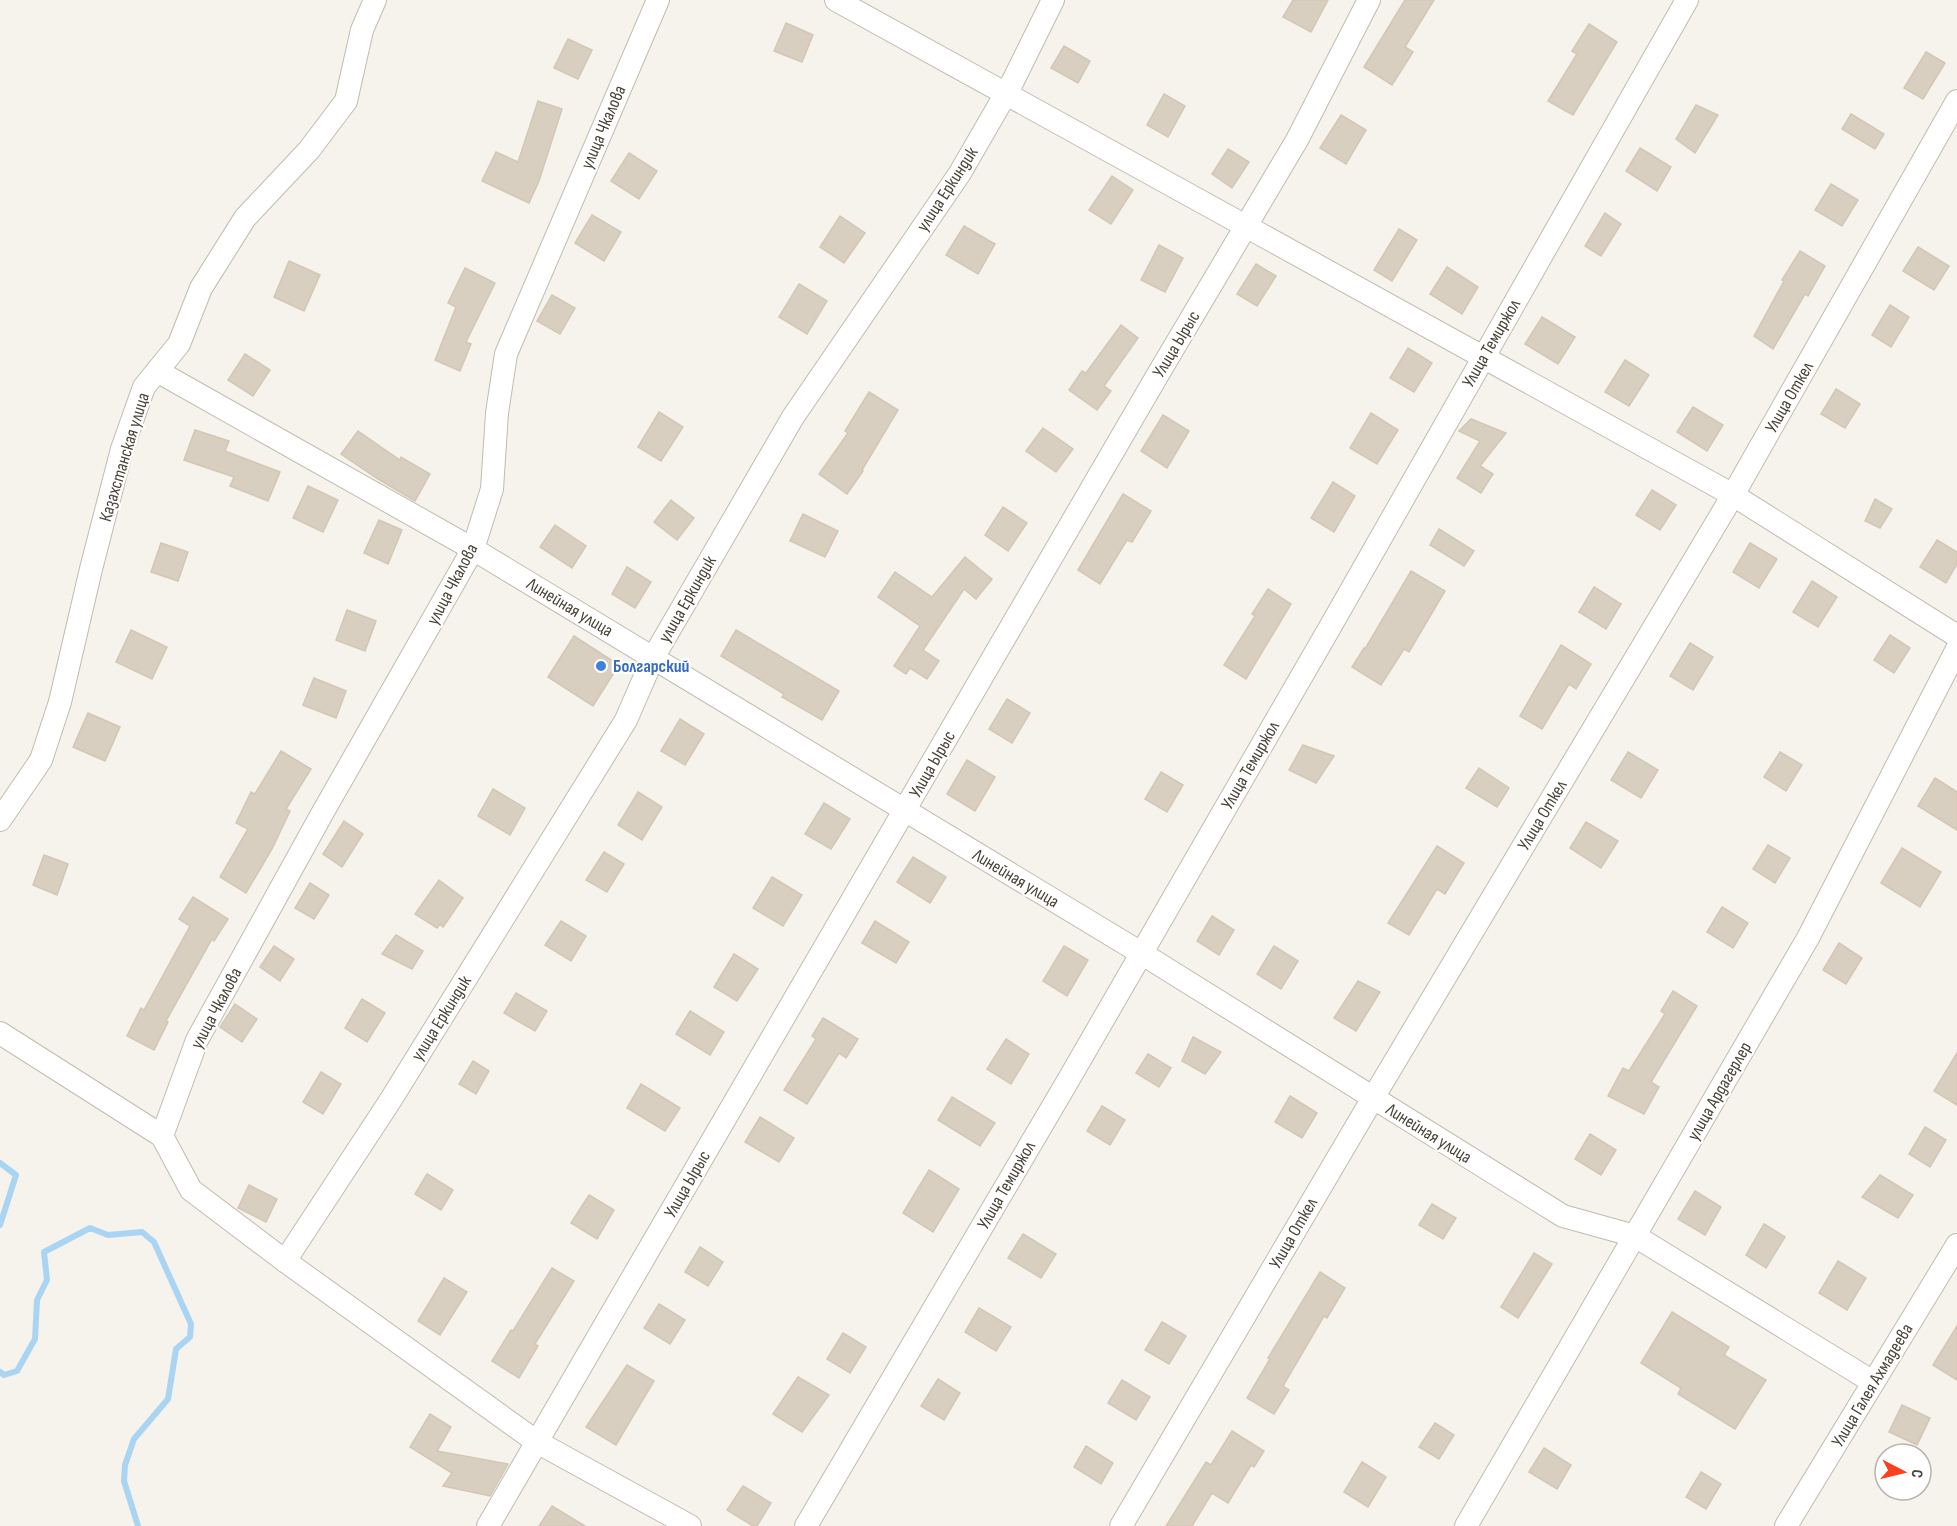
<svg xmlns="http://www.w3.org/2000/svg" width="1957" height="1526" font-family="'Sofia Sans Condensed',sans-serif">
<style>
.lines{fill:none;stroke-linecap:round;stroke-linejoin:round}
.stream{stroke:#a9d4f2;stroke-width:6}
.building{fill:#d8cfc1;stroke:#d3c7b4;stroke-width:1.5}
.minor-casing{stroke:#c2bbae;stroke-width:24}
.minor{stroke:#fff;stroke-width:22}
.shop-dot{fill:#3f7fe0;stroke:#fff;stroke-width:2}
.labels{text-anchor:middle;stroke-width:4.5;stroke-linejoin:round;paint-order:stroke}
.street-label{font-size:18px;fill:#4b4439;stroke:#fff}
.shop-label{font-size:18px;font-weight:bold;fill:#366cbe;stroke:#fff;text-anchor:start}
</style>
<rect width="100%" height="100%" fill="#f6f3ec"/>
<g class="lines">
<g class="stream">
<path d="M0 1163 16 1175 0 1225"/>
<path d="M0 1372 4 1375 17 1371 35 1339 37 1300 47 1280 44 1252 90 1228 108 1235 142 1232 154 1242 191 1324 190 1337 176 1349 168 1399 134 1439 125 1465 124 1481 138 1526"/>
</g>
</g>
<g class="building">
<path d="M1293 0H1328L1311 32 1283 17Z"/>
<path d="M1405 0H1434L1405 47 1413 52 1392 85 1364 67Z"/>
<path d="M786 23 813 35 802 62 774 51Z"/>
<path d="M1589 24 1617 42 1573 115 1548 101 1577 54 1572 51Z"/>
<path d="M568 39 592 50 578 79 554 68Z"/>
<path d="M1064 46 1090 61 1078 83 1051 68Z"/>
<path d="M1926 52 1945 63 1923 99 1904 88Z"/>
<path d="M1164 94 1185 106 1168 137 1147 125Z"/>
<path d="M538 101 562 109 539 181 529 203 482 181 496 152 518 162Z"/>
<path d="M1696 105 1718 115 1695 153 1676 139Z"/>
<path d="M1851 114 1884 134 1875 149 1842 129Z"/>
<path d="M1341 115 1366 130 1346 164 1320 148Z"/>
<path d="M1640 148 1671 167 1657 191 1626 171Z"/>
<path d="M1228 149 1249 162 1232 188 1212 174Z"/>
<path d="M629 153 657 171 639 199 611 181Z"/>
<path d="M1112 176 1133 190 1111 224 1089 210Z"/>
<path d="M1831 184 1858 200 1842 226 1815 210Z"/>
<path d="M1605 213 1621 224 1601 256 1585 246Z"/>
<path d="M592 215 621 232 604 261 575 243Z"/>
<path d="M840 216 865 233 844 263 820 247Z"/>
<path d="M964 226 995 244 978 274 946 255Z"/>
<path d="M1399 229 1417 240 1392 281 1374 270Z"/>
<path d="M1159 245 1183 258 1165 292 1141 280Z"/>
<path d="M1918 247 1949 266 1934 290 1903 271Z"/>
<path d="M1800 251 1825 266 1808 296 1805 294 1773 349 1754 336 1784 281 1782 280Z"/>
<path d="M289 261 320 275 304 311 274 297Z"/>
<path d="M1256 264 1276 276 1257 306 1237 294Z"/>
<path d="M1447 267 1478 287 1462 314 1430 294Z"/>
<path d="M465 268 495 283 466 342 471 344 460 371 435 360 456 307 448 303Z"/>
<path d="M799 284 827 301 807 334 779 317Z"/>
<path d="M552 295 575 308 560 334 537 321Z"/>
<path d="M1890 305 1909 317 1891 347 1872 335Z"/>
<path d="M1542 317 1575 337 1558 364 1525 344Z"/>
<path d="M1121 325 1138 338 1104 386 1111 391 1097 410 1069 390 1082 371 1086 373Z"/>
<path d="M1408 348 1432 363 1414 392 1390 378Z"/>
<path d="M245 354 270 370 253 396 228 380Z"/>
<path d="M1625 360 1649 375 1629 406 1605 392Z"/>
<path d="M1836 389 1860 404 1845 428 1821 414Z"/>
<path d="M869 392 898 410 862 470 863 471 847 494 819 474 848 433 845 431Z"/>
<path d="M1693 407 1723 425 1707 451 1677 432Z"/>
<path d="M659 412 683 427 661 461 638 447Z"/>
<path d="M1371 413 1398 430 1377 464 1350 448Z"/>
<path d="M1163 415 1189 431 1167 468 1141 451Z"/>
<path d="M1471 419 1506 433 1480 466 1493 474 1481 493 1457 478 1480 441 1459 431Z"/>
<path d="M1043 428 1073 449 1056 472 1026 451Z"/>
<path d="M195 430 229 441 225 451 280 472 268 501 230 486 234 477 184 460Z"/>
<path d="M358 431 400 460 401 457 430 474 415 501 378 479 341 454Z"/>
<path d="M1333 482 1355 496 1334 532 1311 518Z"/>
<path d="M308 486 338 500 323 532 293 518Z"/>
<path d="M1652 490 1676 505 1660 530 1636 515Z"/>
<path d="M1123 494 1151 511 1132 542 1127 540 1100 584 1078 570Z"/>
<path d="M1875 499 1892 509 1880 528 1865 521Z"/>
<path d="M671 500 694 518 677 540 654 522Z"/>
<path d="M1003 507 1027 523 1008 551 985 535Z"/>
<path d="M803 514 838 531 825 557 790 541Z"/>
<path d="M379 520 402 530 388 564 364 553Z"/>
<path d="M555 525 586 546 572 568 540 547Z"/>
<path d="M1439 529 1474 551 1464 566 1430 545Z"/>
<path d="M1937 540 1957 552V564L1946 583 1920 567Z"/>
<path d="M161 543 188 552 178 581 151 572Z"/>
<path d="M1750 543 1777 559 1759 588 1733 572Z"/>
<path d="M965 557 992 579 976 599 964 589 923 650 939 661 927 679 910 668 906 674 894 666 920 626 878 597 895 572 932 597Z"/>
<path d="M627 567 651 582 635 608 612 594Z"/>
<path d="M1411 571 1445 591 1409 652 1404 649 1381 685 1352 667 1364 648 1365 649Z"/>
<path d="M1812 581 1837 597 1818 627 1793 612Z"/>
<path d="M1594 587 1621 604 1606 629 1579 612Z"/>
<path d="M1268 589 1291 604 1246 679 1224 665 1255 616 1252 614Z"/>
<path d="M347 610 376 621 365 651 336 640Z"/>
<path d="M131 630 167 647 152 679 116 662Z"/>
<path d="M736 630 839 691 822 720 782 697 784 694 721 656Z"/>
<path d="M1890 635 1910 648 1894 673 1874 660Z"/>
<path d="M574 636 619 665 593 706 548 677Z"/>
<path d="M1690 643 1713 657 1693 690 1670 676Z"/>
<path d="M1561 645 1591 664 1576 689 1569 684 1542 729 1520 716Z"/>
<path d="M314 678 346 691 336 718 303 705Z"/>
<path d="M1007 699 1030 713 1012 743 989 729Z"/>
<path d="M88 713 120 727 105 761 73 747Z"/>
<path d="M680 719 704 734 685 765 661 751Z"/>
<path d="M1303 745 1334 756 1316 783 1289 770Z"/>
<path d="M281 751 311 769 286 809 290 811 272 849 246 893 220 877 248 829 236 823 251 792 255 794Z"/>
<path d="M1628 752 1658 770 1641 798 1611 780Z"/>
<path d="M1780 752 1802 765 1786 791 1764 777Z"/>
<path d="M967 760 995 777 975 811 947 794Z"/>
<path d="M1479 768 1509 788 1497 807 1466 788Z"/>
<path d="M1161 772 1183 785 1167 812 1145 799Z"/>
<path d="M1935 778 1957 792V830L1918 806Z"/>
<path d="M493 789 525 808 510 835 478 816Z"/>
<path d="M638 792 662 807 642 840 618 825Z"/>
<path d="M824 803 850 819 831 849 805 834Z"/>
<path d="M344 821 363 834 342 867 323 854Z"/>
<path d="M1586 822 1618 841 1601 868 1570 848Z"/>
<path d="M1768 845 1790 858 1775 883 1753 869Z"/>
<path d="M1437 846 1464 863 1445 894 1437 889 1409 935 1388 923Z"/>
<path d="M1902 848 1941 872 1920 907 1881 883Z"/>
<path d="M604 852 624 864 607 892 586 880Z"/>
<path d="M44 855 68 864 57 895 33 885Z"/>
<path d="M913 857 946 877 930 903 897 882Z"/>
<path d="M772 877 802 895 783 926 753 908Z"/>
<path d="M439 880 463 898 443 927 440 924 437 928 415 914Z"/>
<path d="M310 883 329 895 314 919 295 908Z"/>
<path d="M193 897 228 919 214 941 212 939 166 1021 168 1022 154 1050 127 1036 141 1008 144 1010 190 926 179 919Z"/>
<path d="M1722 907 1748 923 1733 948 1707 932Z"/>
<path d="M1212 916 1234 930 1219 955 1197 941Z"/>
<path d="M561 921 586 936 571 961 545 945Z"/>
<path d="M875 921 909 942 896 963 862 943Z"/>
<path d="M396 935 423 951 412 969 382 954Z"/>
<path d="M1839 943 1862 958 1846 984 1823 970Z"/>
<path d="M274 946 294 959 280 981 260 967Z"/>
<path d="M1064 946 1088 960 1067 996 1043 981Z"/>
<path d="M1274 946 1298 961 1281 989 1257 974Z"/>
<path d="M734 954 758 969 737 1001 714 987Z"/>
<path d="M1358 981 1380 992 1356 1031 1334 1018Z"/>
<path d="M1673 991 1697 1006 1651 1082 1659 1087 1644 1114 1608 1096 1623 1068 1629 1071 1665 1014 1661 1011Z"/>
<path d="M516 993 547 1011 535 1031 504 1013Z"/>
<path d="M362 999 385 1013 367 1042 345 1028Z"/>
<path d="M235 1004 257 1019 242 1042 220 1027Z"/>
<path d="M690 1011 724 1032 710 1055 676 1034Z"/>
<path d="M823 1018 858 1039 846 1058 839 1053 807 1104 784 1090 816 1039 812 1036Z"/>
<path d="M1193 1037 1221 1052 1205 1074 1182 1061Z"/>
<path d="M1006 1039 1029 1054 1011 1084 987 1069Z"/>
<path d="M1957 1053V1105L1934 1091Z"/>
<path d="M1148 1054 1171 1068 1159 1087 1136 1073Z"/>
<path d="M473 1061 489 1071 476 1094 459 1084Z"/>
<path d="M321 1072 341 1084 323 1114 303 1102Z"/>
<path d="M641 1084 680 1108 665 1131 627 1108Z"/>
<path d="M1290 1096 1317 1113 1302 1138 1275 1122Z"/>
<path d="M952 1097 995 1123 980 1146 938 1120Z"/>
<path d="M1102 1106 1125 1120 1110 1145 1087 1131Z"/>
<path d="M760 1117 794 1138 779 1162 745 1142Z"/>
<path d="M1925 1127 1946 1140 1930 1167 1909 1154Z"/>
<path d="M1590 1134 1616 1150 1601 1175 1575 1159Z"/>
<path d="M929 1170 959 1189 933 1232 903 1213Z"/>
<path d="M427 1174 453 1190 441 1210 415 1194Z"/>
<path d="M1880 1175 1913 1195 1898 1218 1862 1197Z"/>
<path d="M249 1185 277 1199 266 1222 238 1208Z"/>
<path d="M1695 1191 1721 1207 1705 1235 1678 1219Z"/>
<path d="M589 1195 614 1210 597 1239 571 1223Z"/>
<path d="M1432 1204 1456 1218 1443 1239 1419 1225Z"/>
<path d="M1764 1224 1785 1237 1766 1268 1746 1255Z"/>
<path d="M1023 1234 1056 1254 1041 1278 1008 1258Z"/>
<path d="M700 1247 723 1262 708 1286 685 1272Z"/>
<path d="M1534 1253 1552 1264 1518 1318 1501 1307Z"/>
<path d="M1838 1261 1866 1278 1847 1310 1819 1293Z"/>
<path d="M552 1268 574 1281 535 1344 538 1346 519 1378 492 1361 511 1330 513 1331Z"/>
<path d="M1320 1272 1345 1288 1327 1318 1324 1316 1283 1386 1289 1390 1274 1414 1247 1398 1270 1359 1268 1358Z"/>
<path d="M444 1278 467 1292 440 1335 418 1321Z"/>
<path d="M659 1304 685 1320 670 1344 644 1328Z"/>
<path d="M979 1308 1011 1327 996 1351 965 1332Z"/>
<path d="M1672 1312 1729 1347 1724 1355 1766 1380 1735 1429 1678 1394 1681 1388 1641 1363Z"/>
<path d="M1162 1322 1186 1336 1169 1364 1145 1350Z"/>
<path d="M1957 1326V1380L1933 1365Z"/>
<path d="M843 1333 866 1347 850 1373 827 1359Z"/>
<path d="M627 1365 654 1381 616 1445 586 1427Z"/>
<path d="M798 1377 829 1395 802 1432 773 1414Z"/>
<path d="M938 1379 960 1393 944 1420 921 1406Z"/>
<path d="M1122 1380 1150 1397 1136 1420 1108 1403Z"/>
<path d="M1902 1405 1930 1418 1917 1445 1889 1432Z"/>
<path d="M430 1414 451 1427 437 1451 508 1464 490 1496 443 1486 452 1473 410 1447Z"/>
<path d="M1435 1423 1454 1435 1439 1459 1419 1447Z"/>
<path d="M1232 1431 1264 1451 1254 1467 1251 1465 1228 1503 1212 1493 1192 1526H1166L1206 1462 1211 1465Z"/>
<path d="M1086 1446 1113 1463 1101 1484 1074 1467Z"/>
<path d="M1544 1448 1571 1465 1557 1489 1529 1472Z"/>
<path d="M1362 1462 1386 1477 1368 1507 1344 1492Z"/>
<path d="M1701 1472 1721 1484 1706 1509 1686 1497Z"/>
<path d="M743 1486 771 1503 757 1526H753L727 1510Z"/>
<path d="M552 1506 585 1526H539Z"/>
</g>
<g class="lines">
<g class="minor-casing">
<g id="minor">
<path d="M836 0 1733 495 1957 636"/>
<path d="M157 371 473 549 1141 953 1563 1216 1635 1236 1873 1382"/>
<path d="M0 820 41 760 60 702 91 569 122 449 144 387 179 344 201 288 245 218 309 150 346 101 362 30 375 0"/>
<path d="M0 1033 162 1136 191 1190 285 1261 537 1442 690 1526"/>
<path d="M162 1136 197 1040 323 812 473 549 492 489 497 413 506 354 658 0"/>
<path d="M285 1261 390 1101 626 720 653 658 793 417 960 173 1012 83 1053 0"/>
<path d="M488 1526 1157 376 1297 140 1369 0"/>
<path d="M806 1526 1066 1084 1333 622 1687 0"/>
<path d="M1121 1526 1373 1098 1733 495 1957 101"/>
<path d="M1466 1526 1808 938 1957 649"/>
<path d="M1786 1526 1957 1245"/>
</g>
</g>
<use href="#minor" class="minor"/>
</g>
<circle class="shop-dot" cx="601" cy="666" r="6"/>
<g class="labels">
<g class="street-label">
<text transform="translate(603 127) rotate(-67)" y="6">улица Чкалова</text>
<text transform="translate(947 189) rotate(-57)" y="6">улица Еркиндик</text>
<text transform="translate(1491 343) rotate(-60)" y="6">Улица Темиржол</text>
<text transform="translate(1176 344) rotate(-59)" y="6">Улица Ырыс</text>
<text transform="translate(1789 397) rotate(-60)" y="6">Улица Откел</text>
<text transform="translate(124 457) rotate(-73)" y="6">Казахстанская улица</text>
<text transform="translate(452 584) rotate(-62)" y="6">улица Чкалова</text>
<text transform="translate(687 599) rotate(-60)" y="6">улица Еркиндик</text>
<text transform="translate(570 607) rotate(31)" y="6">Линейная улица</text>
<text transform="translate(932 764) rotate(-60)" y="6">Улица Ырыс</text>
<text transform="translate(1250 765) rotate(-60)" y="6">Улица Темиржол</text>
<text transform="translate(1542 815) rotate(-59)" y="6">Улица Откел</text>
<text transform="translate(1016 878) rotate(31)" y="6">Линейная улица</text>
<text transform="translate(216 1008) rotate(-62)" y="6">улица Чкалова</text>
<text transform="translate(441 1018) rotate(-58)" y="6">улица Еркиндик</text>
<text transform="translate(1719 1091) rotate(-60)" y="6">улица Ардагерлер</text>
<text transform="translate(1429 1133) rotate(32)" y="6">Линейная улица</text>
<text transform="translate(687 1184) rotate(-60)" y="6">Улица Ырыс</text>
<text transform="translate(1006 1185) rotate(-60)" y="6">Улица Темиржол</text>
<text transform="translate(1293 1233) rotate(-60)" y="6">Улица Откел</text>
<text transform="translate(1872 1385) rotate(-59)" y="6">Улица Галея Ахмадеева</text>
</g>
<g class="shop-label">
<text x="613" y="672">Болгарский</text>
</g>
</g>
<g transform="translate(1903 1472) rotate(97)"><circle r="28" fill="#ffffff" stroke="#b7b4b0" stroke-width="1.5"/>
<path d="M0-4.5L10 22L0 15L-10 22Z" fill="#fc3f1d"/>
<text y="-9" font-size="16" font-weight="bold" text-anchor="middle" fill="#4b4439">С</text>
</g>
</svg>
